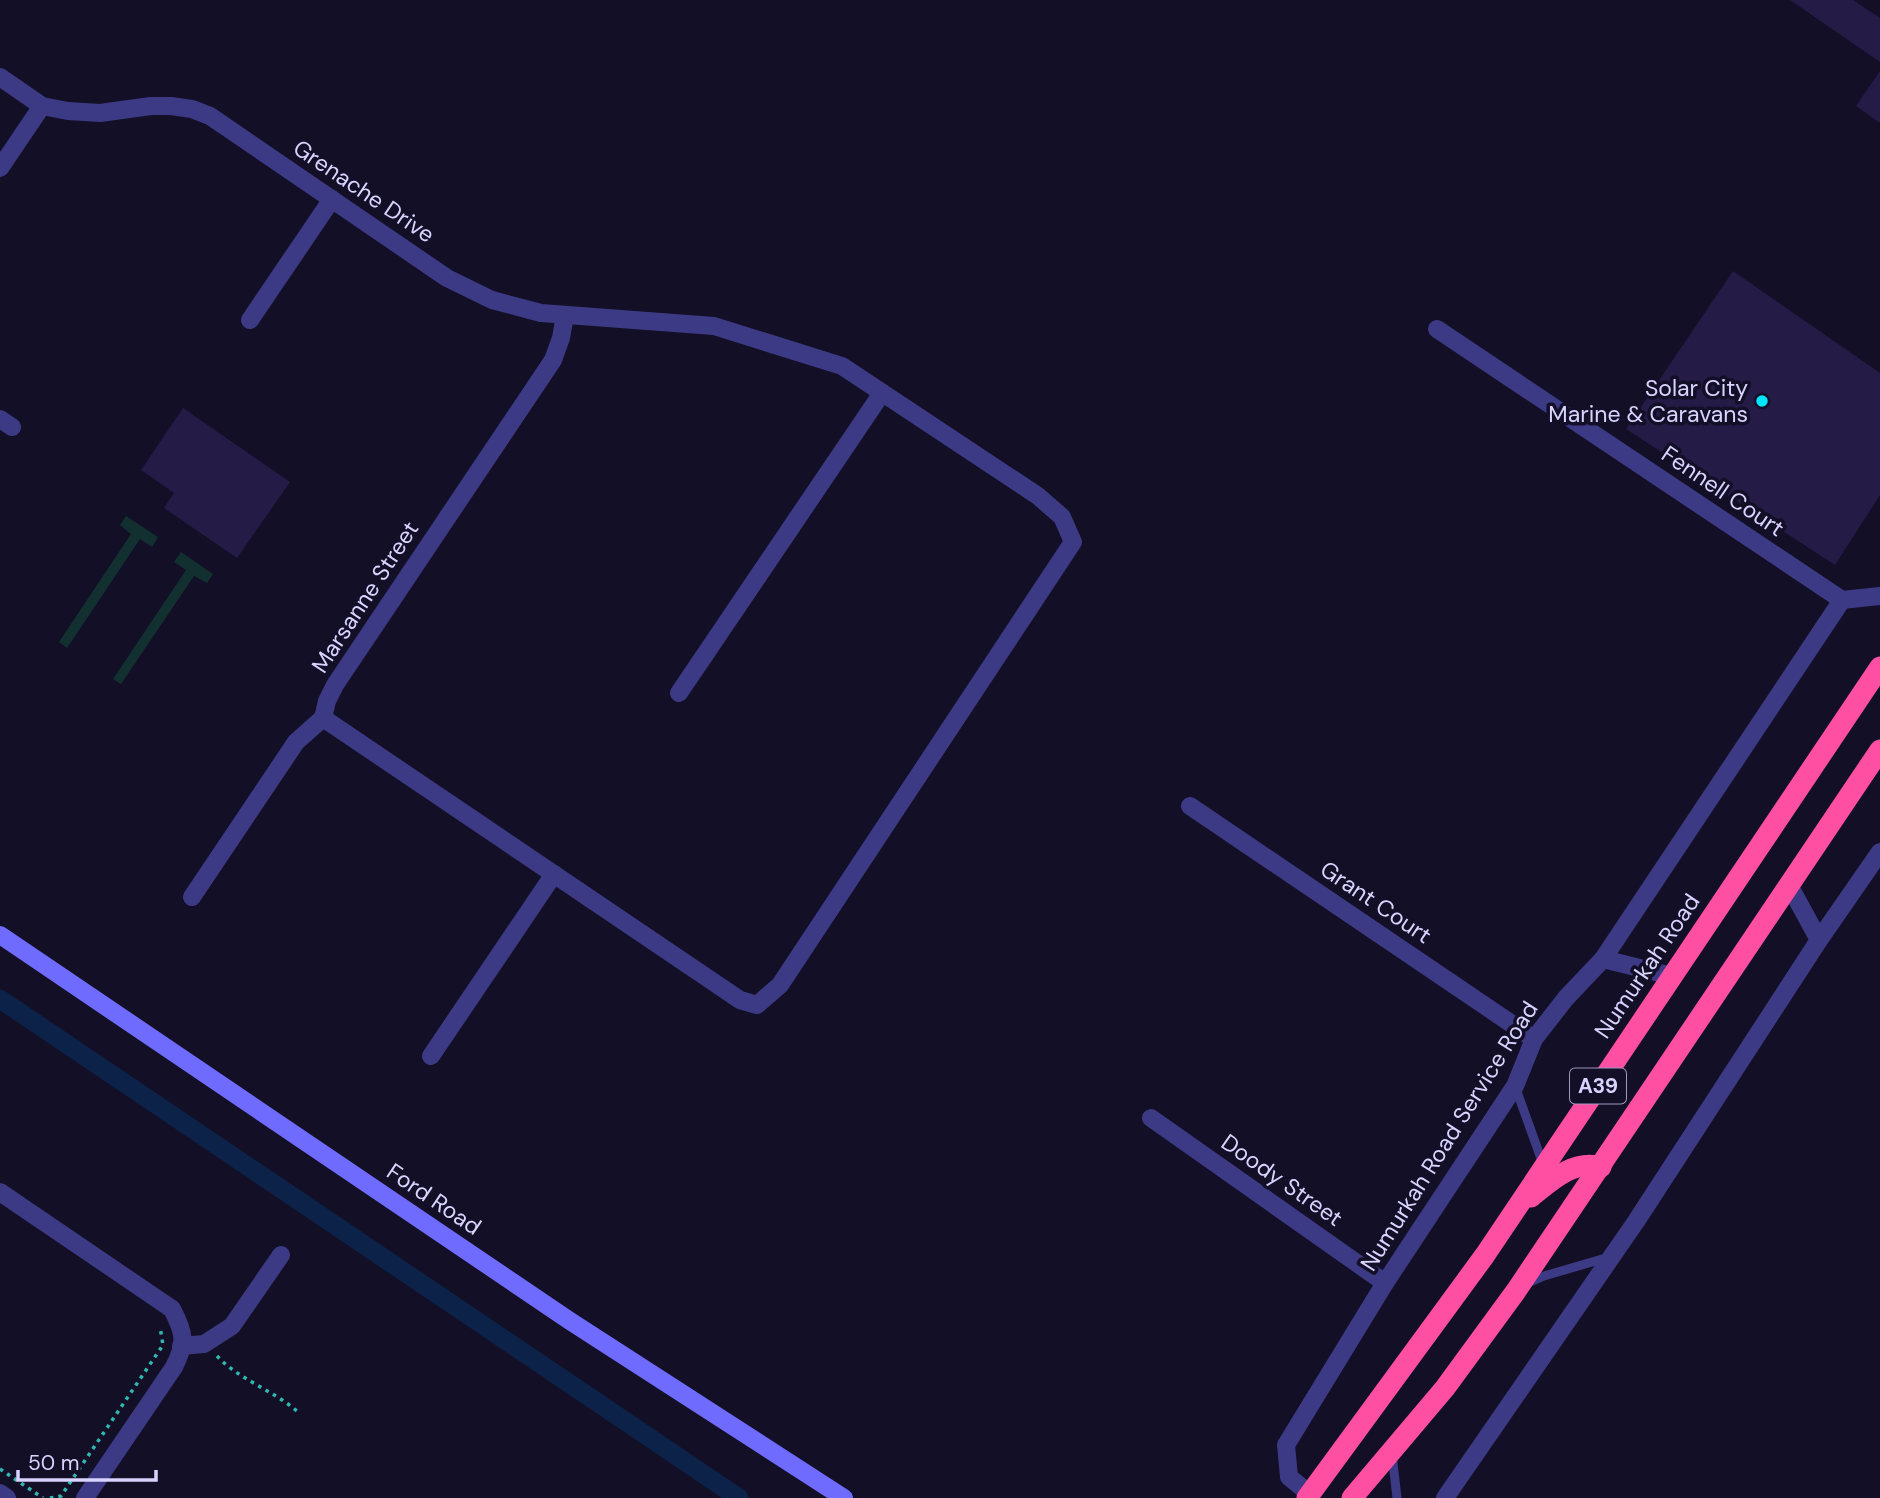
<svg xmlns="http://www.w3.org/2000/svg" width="1880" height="1498" font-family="'DM Sans',sans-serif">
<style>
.green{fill:#12302f}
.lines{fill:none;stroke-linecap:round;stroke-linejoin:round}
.canal{stroke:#0c2248;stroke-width:19}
.building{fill:#241b47}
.path{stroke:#2fb8b0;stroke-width:3.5;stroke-dasharray:3.5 5;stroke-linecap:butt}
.lane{stroke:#3d3a85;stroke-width:9}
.street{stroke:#3d3a85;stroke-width:18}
.secondary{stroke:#6f6bff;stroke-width:18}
.highway{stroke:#ff4fa3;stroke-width:21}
.poi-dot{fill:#00e5ff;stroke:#130f26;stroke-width:2.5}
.labels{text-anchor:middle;stroke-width:7;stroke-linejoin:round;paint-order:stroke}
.shield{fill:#130f26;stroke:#9e99be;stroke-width:2}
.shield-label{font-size:21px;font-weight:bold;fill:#d9d4ff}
.street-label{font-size:23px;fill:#d9d4ff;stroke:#130f26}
.poi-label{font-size:23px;fill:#d9d4ff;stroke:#130f26;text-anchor:end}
</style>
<rect width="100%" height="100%" fill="#130f26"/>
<g class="green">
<path d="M126 516 158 537 152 547 140 539 67 648 59 642 131 534 120 525Z"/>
<path d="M181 552 213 574 207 583 194 576 121 684 113 679 186 570 174 562Z"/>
</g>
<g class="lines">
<path class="canal" d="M0 999 739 1498"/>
</g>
<g class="building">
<path d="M1790 0H1853L1880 18V62Z"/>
<path d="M1880 71V123L1856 106Z"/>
<path d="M1733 271 1880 373V495L1835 565 1626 429Z"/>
<path d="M183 408 290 482 237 558 164 508 174 493 141 470Z"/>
</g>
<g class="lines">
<g class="path">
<path d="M217 1356C238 1379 273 1390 298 1412"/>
<path d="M0 1469 43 1498"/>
<path d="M50 1498 61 1496 163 1345 160 1327"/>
</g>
<g class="lane">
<path d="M1515 1086 1543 1164"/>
<path d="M1526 1284 1544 1276 1609 1257"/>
<path d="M1392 1454 1397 1498"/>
</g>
<g class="street">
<path d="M0 77 42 106 68 111 100 113 151 106H171L192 109 210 116 447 278 492 300 541 313 714 326 842 366 1038 496 1062 517 1073 542 780 985 757 1005 740 1000 323 718"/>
<path d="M0 168 42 106"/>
<path d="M250 320 332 199"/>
<path d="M1437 329 1842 600"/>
<path d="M0 419 12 427"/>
<path d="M1842 600 1880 596"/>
<path d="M679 693 882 393"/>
<path d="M1190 806 1534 1039"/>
<path d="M1789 885 1819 940"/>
<path d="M192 897 296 742 323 718 327 701 335 685 553 360 561 338 565 315"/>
<path d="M1603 959 1672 976"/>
<path d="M431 1056 554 874"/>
<path d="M1151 1118 1385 1283"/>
<path d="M0 1192 172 1309C184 1332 187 1342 174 1367L85 1498"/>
<path d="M181 1346 204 1344 232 1326 281 1255"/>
<path d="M0 1493 7 1498"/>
<path d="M1310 1494 1289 1477 1286 1445 1385 1283 1515 1086 1534 1039 1566 998 1603 959 1842 600"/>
<path d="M1445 1498 1637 1220 1819 940 1880 852"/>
</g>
<path class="secondary" d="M0 935 570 1321 844 1498"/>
<g class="highway">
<path d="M1531 1197C1551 1181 1574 1159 1601 1167"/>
<path d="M1307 1498 1485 1255 1880 667"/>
<path d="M1352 1498 1445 1388 1516 1291 1880 750"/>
</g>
</g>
<circle class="poi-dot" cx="1762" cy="401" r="7"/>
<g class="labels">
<rect class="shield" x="1570" y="1068.5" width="56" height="35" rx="5"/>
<g class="shield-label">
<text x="1598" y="1093">A39</text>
</g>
<g class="street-label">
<text transform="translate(364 191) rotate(34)" y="8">Grenache Drive</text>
<text transform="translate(1723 491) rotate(34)" y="8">Fennell Court</text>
<text transform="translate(365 597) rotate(-57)" y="8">Marsanne Street</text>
<text transform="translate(1376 902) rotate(34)" y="8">Grant Court</text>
<text transform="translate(1647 966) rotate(-56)" y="8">Numurkah Road</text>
<text transform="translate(1449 1136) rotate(-58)" y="8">Numurkah Road Service Road</text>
<text transform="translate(1282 1180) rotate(35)" y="8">Doody Street</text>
<text transform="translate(434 1199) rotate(34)" y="8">Ford Road</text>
</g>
<g class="poi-label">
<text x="1748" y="396">Solar City<tspan x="1748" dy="26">Marine &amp; Caravans</tspan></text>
</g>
</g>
<path d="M18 1470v10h138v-10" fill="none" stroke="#d9d4ff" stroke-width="3.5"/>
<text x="28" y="1470" font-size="21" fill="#d9d4ff" stroke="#130f26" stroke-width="5" paint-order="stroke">50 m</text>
</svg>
